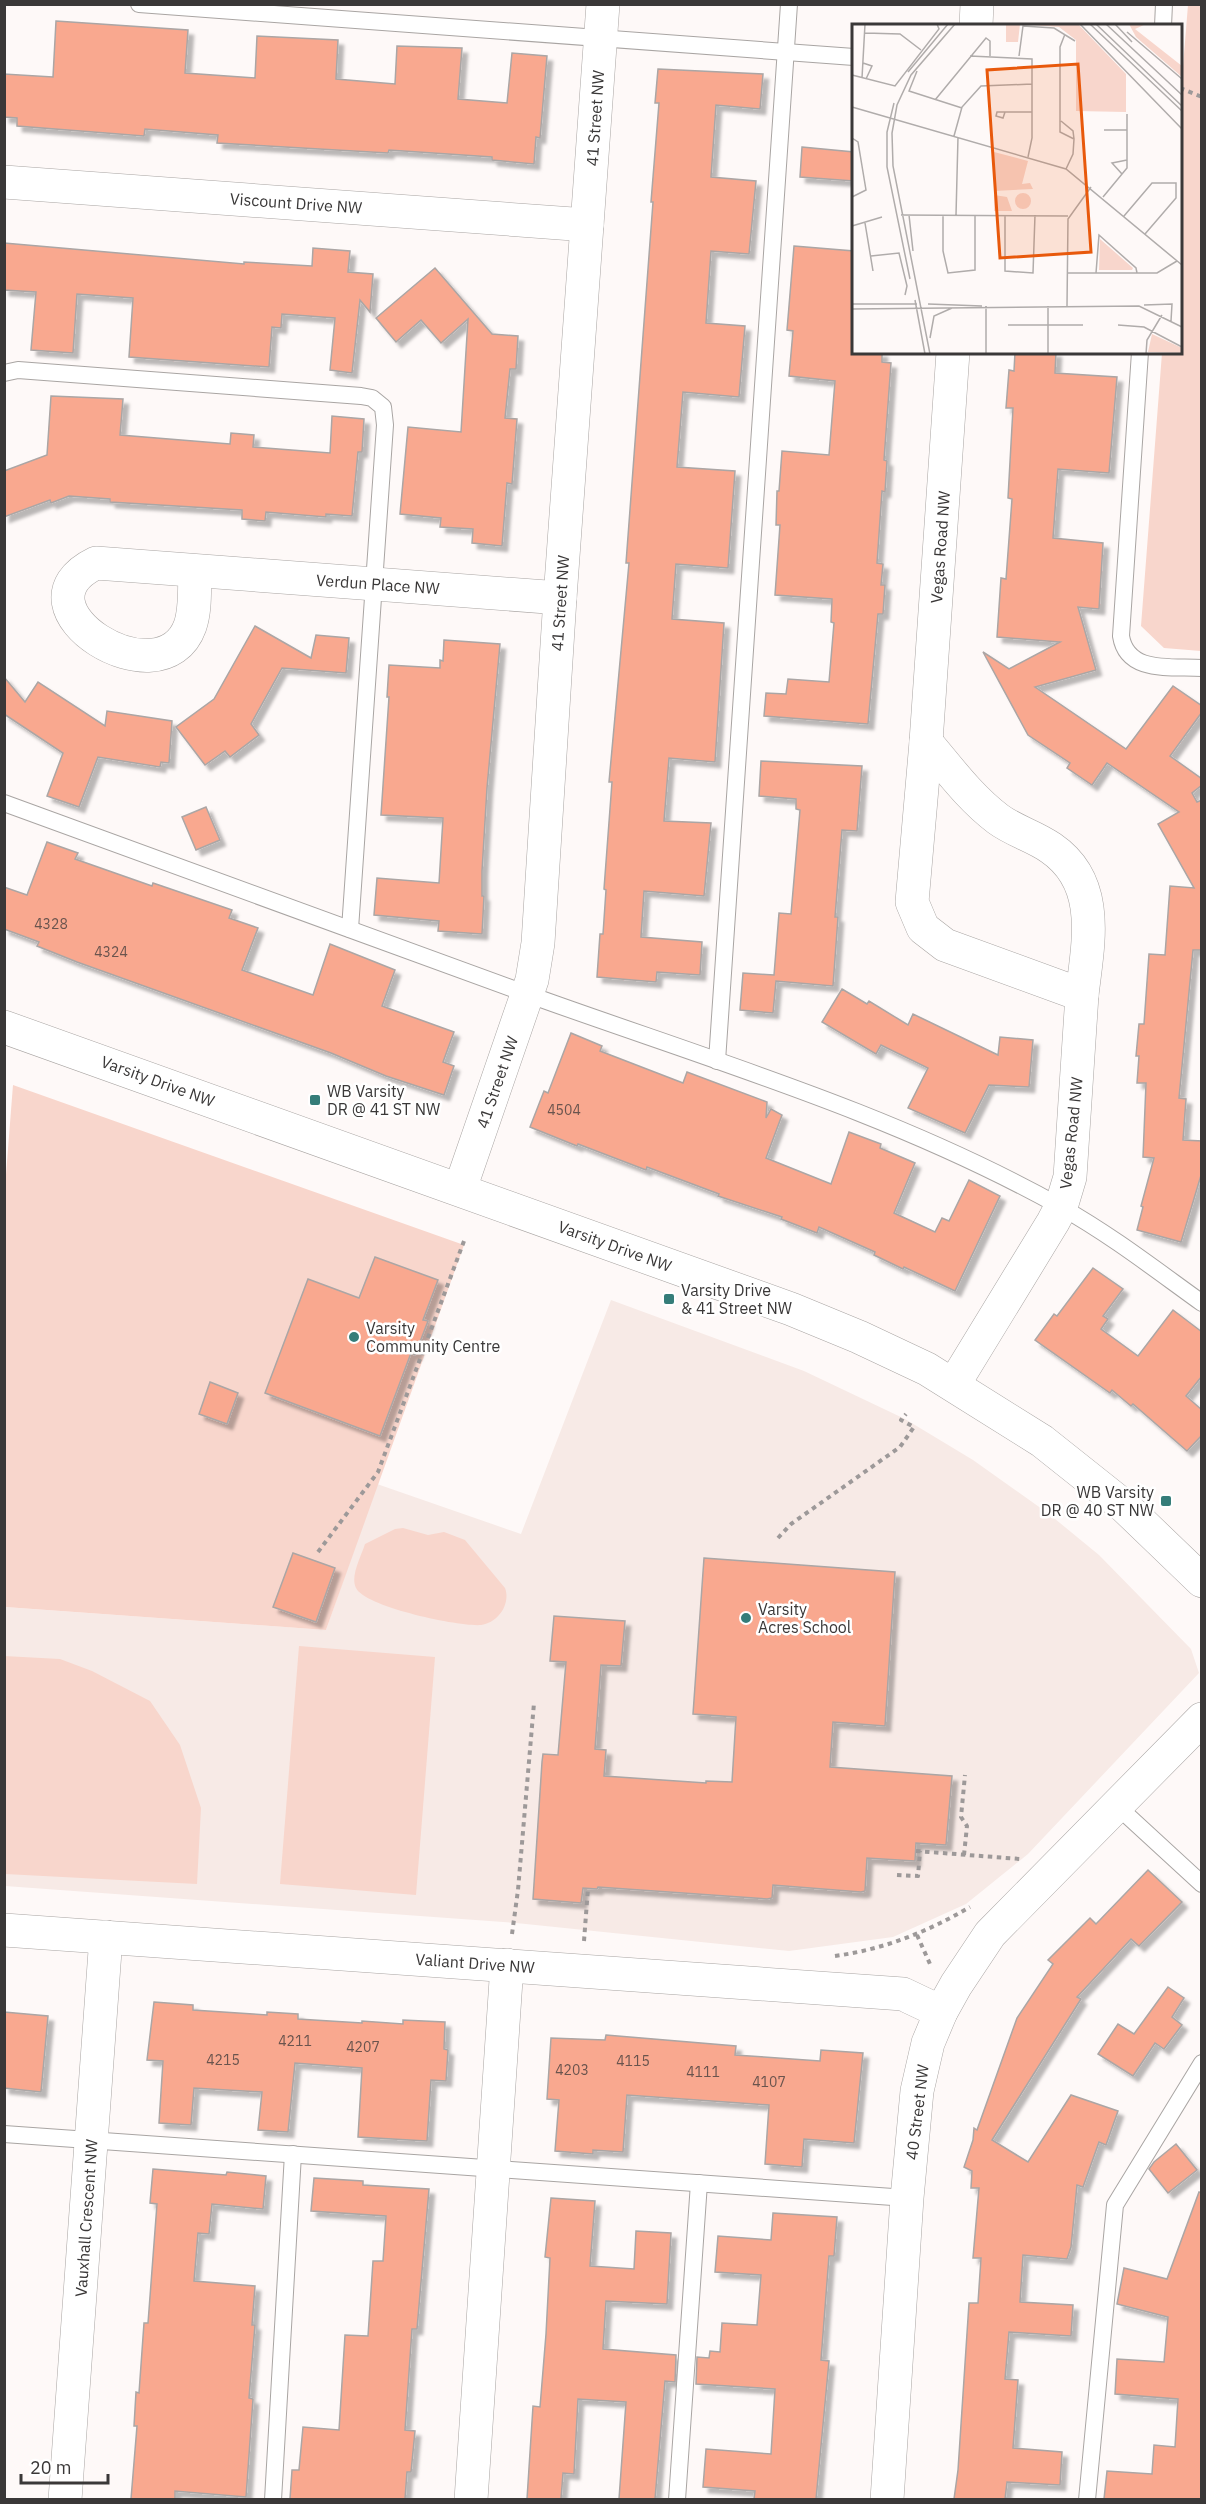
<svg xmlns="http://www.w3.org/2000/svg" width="1206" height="2504" font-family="'IBM Plex Sans',sans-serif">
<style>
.built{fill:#f7eae6}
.green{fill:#f8d6cc}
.building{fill:#f9a88f;stroke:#aba6a5;stroke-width:1.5;filter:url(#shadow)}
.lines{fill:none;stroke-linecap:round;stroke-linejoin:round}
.lane-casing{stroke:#a9a5a3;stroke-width:18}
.street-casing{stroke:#a9a5a3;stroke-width:34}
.path{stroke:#9d9999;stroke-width:4;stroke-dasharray:4.5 4.5;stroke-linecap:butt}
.lane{stroke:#fff;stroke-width:16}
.street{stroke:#fff;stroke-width:33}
.poi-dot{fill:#357d79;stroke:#fff;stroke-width:2}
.labels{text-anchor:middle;stroke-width:5;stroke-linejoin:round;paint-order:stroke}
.number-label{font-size:14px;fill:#6a544e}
.street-label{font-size:16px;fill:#3a3838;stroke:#fff}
.poi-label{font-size:16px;fill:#3a3838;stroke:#fff;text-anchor:start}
.inset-road{fill:none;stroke:#b0acab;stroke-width:1.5}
.view{fill:#e8590c;fill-opacity:0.15;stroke:#e8590c;stroke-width:3}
.inset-edge{fill:none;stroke:#3a3838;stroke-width:3}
</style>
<defs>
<filter id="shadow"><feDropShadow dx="5.5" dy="5.5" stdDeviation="1.5" flood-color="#0004"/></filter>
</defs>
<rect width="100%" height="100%" fill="#fef9f8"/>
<path class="built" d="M611 1300 804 1371 905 1419 973 1460 1049 1514 1099 1555 1191 1649 1199 1673 1028 1854 966 1904 893 1937 789 1951 516 1923 5 1886 4 1607 326 1630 377 1484 521 1534Z"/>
<g class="green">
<path d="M1188 5H1202L1201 651 1164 648 1141 626 1162 353 1180 352V103Z"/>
<path d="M13 1085 464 1245 326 1630 5 1607 4 1200Z"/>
<path d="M403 1528 428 1535 444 1532 465 1540 505 1588C511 1604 498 1623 481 1625 460 1627 365 1607 356 1588 350 1576 361 1557 365 1544L395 1529Z"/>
<path d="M299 1646 435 1657 416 1895 280 1884Z"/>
<path d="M4 1656 60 1659 92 1671 150 1701 180 1745 201 1808 197 1884 5 1874Z"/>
</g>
<g class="building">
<path d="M56 21 188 30 185 73 255 78 257 36 338 40 336 79 395 84 397 46 462 48 458 99 507 103 512 53 547 56 540 138 536 137 534 164 492 160V157L389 150 388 153 217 143 218 135 145 129 144 136 17 126V118L4 117V74L53 77Z"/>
<path d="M658 69 763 74 760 109 716 105 711 177 756 181 749 254 711 251 706 323 745 326 739 397 683 392 677 467 735 471 728 568 676 564 672 619 724 623 715 762 669 758 664 821 711 823 704 896 644 891 641 937 702 942 700 975 657 972 656 982 597 977 600 934H603L606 890 604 889 612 782H609L629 563H626L653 202H651L659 103H655Z"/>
<path d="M802 147 854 152V181L800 177Z"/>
<path d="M4 243 244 264V262L312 266 313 248 350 251 348 272 373 274 370 312 360 300 352 373 330 370 335 318 282 314 281 328 272 327 269 367 129 357 133 298 77 294 73 353 31 350 36 292 4 290Z"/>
<path d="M794 246 854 251V352H882V362L891 363 884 460 887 461 885 492 882 491 877 563 883 564 881 585H885L883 614H878L868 724 764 716 766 693 786 694 788 679 829 682 834 623 831 622 832 599 775 595 780 525H776L777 491H779L782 451 829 455 835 381 789 376 793 331 787 330Z"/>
<path d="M435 268 492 334 518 336 516 369H510L505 418 517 419 512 484 507 483 502 546 472 543 473 529 440 527 441 518 400 514 408 427 461 432 468 319 441 343 421 320 396 342 376 318Z"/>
<path d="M1015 352H1056L1055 373 1117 377 1109 473 1058 469 1053 538 1103 543 1099 609 1078 607 1096 670 1035 687 1126 749 1173 686 1202 706V712L1170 756 1202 779V785L1192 793 1197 802 1202 800V950H1193L1179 1098 1186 1099 1183 1140 1202 1141V1172L1181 1242 1137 1230 1143 1207 1141 1206 1154 1158 1143 1157 1146 1083H1137L1139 1056H1136L1139 1024H1144L1149 954 1165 955 1170 886 1194 888 1158 824 1179 812 1107 763 1092 785 1067 768 1070 763 1028 735 983 652 1009 669 1060 642 997 637 1001 578 1006 579 1012 499 1008 498 1013 408H1006L1009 370 1014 371Z"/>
<path d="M51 396 123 399 120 435 230 444 231 433 254 435 253 447 330 453 332 416 364 419 362 452H358L352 516 326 514V517L266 512 265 521 242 519V510L110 502V499L69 496 51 503 50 500 4 517V471L47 455Z"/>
<path d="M255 626 311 658 316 635 349 638 346 673 282 668 251 724 259 735 230 757 225 751 205 765 176 727 214 699Z"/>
<path d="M444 640 500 644 487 788 482 871V896H484L482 934 438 931 439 921 374 915 377 878 439 883 443 818 381 815 389 697H387L389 665 440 668V660L443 661Z"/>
<path d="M4 677 25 702 38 682 105 726 107 711 172 721 169 763 161 762 160 767 98 757 79 807 47 796 63 753 4 714Z"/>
<path d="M761 761 862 766 857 831 842 830 835 917H838L833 986 776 981 773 1013 740 1010 743 973 774 975 779 913 791 914 800 810 796 809V799L759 796Z"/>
<path d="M206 807 220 840 196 850 182 817Z"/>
<path d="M47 842 78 853 75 859 152 886 153 883 232 910 229 918 258 928 242 970 313 995 330 944 395 970 382 1006 454 1032 443 1062 454 1066 444 1095 386 1076 331 1053 77 962 37 946 39 942 4 929V887L27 895Z"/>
<path d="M842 989 867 1004 869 1001 908 1025 913 1014 998 1055 1000 1037 1033 1040 1029 1087 989 1085 965 1133 908 1108 928 1068 881 1045 876 1054 822 1022Z"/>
<path d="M571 1033 602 1046 600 1051 683 1083 687 1072 767 1102 766 1118 771 1109 782 1115 766 1158 831 1184 849 1132 881 1144 880 1148 915 1163 894 1213 935 1232 942 1218 949 1221 969 1180 1000 1196 955 1291 904 1267 903 1269 874 1255 875 1252 819 1227 817 1233 781 1219 782 1217 718 1196 719 1194 647 1167 646 1170 578 1144 577 1146 530 1127 544 1091 548 1093Z"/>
<path d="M375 1257 438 1280 423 1320 428 1321 415 1355 411 1353 380 1436 265 1393 308 1279 359 1298Z"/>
<path d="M1093 1268 1123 1289 1103 1316 1108 1319 1101 1329 1138 1356 1173 1310 1202 1332V1376L1186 1396 1202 1410V1435L1187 1451 1133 1404 1131 1406 1112 1390 1110 1393 1035 1340 1054 1314 1057 1316Z"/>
<path d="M210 1382 238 1393 227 1424 199 1414Z"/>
<path d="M293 1553 335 1568 316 1622 273 1607Z"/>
<path d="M704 1558 895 1572 885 1726 833 1722 830 1767 952 1776 946 1845 916 1843 915 1861 867 1858 865 1891 861 1892 773 1885 772 1898 767 1899 598 1887 597 1889 583 1888 581 1903 533 1899 542 1762 543 1754 558 1755 566 1662 550 1661 554 1616 625 1621 621 1666 601 1665 595 1749 606 1750 604 1776 706 1783V1781L732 1782 736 1717 693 1714Z"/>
<path d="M1148 1870 1182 1902 1139 1946 1131 1939 1077 1997 1081 1999 992 2140 1028 2162 1071 2095 1118 2111 1106 2145 1099 2142 1083 2187 1077 2185 1071 2247 1067 2259 1023 2255 1020 2302 1073 2305 1071 2336 1009 2332 1005 2379 1018 2380 1013 2448 1062 2452 1060 2485 1007 2482 1005 2499H954L958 2470 969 2303H978L981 2258H973L979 2188H971L972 2171 964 2167 973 2140 974 2128 977 2130 1017 2018 1053 1964 1048 1960 1090 1918 1096 1924Z"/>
<path d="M1168 1987 1184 1998 1172 2017 1182 2025 1164 2049 1155 2043 1133 2076 1098 2054 1118 2024 1134 2034Z"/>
<path d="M154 2002 193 2005V2010L267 2015V2012L298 2014V2019L362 2023V2021L403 2024V2020L445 2022 444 2049 448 2050 446 2081 431 2080 427 2141 358 2137 362 2068 295 2063 288 2132 258 2130 262 2092 194 2088 191 2125 159 2123 163 2061 147 2060Z"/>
<path d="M4 2012 48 2016 41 2092 4 2088Z"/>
<path d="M606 2035 736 2046 735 2055 820 2061 821 2050 863 2053 854 2143 804 2139 802 2167 765 2164 769 2105 627 2095 623 2152 593 2150V2154L555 2151 559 2100 547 2099 551 2038 605 2040Z"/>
<path d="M1176 2144 1197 2170 1168 2193 1149 2169 1154 2162Z"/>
<path d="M153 2169 226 2175 227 2172 266 2176 263 2209 212 2204 209 2234 198 2233 194 2281 255 2286 252 2325H255L249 2398 253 2399 246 2497 175 2491V2499H131L137 2426H134L136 2392 139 2393 144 2323H148L157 2204 150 2203Z"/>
<path d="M314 2178 363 2181V2185L429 2189 417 2329H412L405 2430 415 2431 411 2472H407L405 2499H290L292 2470H299L303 2427 339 2430 345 2335 368 2336 373 2261H383L386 2216 311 2211Z"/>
<path d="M1199 2192 1202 2193V2499H1104L1107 2471 1152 2474 1154 2445 1175 2447 1178 2399 1115 2394 1117 2359 1164 2362 1168 2317 1117 2304 1124 2268 1167 2279Z"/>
<path d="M551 2198 595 2201 590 2266 634 2269 636 2231 671 2233 667 2304 606 2301 603 2349 676 2355 675 2382 665 2381 655 2499H619L626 2402 578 2399 574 2474 563 2473 561 2499H527L533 2406 540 2407 546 2334 550 2258 545 2257Z"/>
<path d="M773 2213 837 2217 834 2256H829L821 2360 829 2361 816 2499H754L755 2491 703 2487 706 2449 771 2454 775 2389 696 2384 697 2357 709 2358 710 2351 720 2352 722 2323 757 2325 761 2275 715 2272 718 2236 771 2240Z"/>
</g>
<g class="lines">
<g class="lane-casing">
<g id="lane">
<path d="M139 4 854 57"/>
<path d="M1163 26 1164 4"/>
<path d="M1140 352 1121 636C1127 674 1171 666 1202 668"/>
<path d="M4 373 18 370 361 396 372 398 383 407 385 425 350 929"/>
<path d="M4 803C179 867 353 931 527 994 707 1059 893 1113 1061 1207 1111 1235 1156 1270 1202 1303"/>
<path d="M717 1061 789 4"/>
<path d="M1116 1805 1202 1884"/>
<path d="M4 2134 907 2198"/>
<path d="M273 2500 293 2154"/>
<path d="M677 2500 699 2183"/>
<path d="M1087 2500 1115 2205 1202 2063"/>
</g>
</g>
<g class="street-casing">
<g id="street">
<path d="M976 26 977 4"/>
<path d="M4 182 587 225"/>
<path d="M953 352 926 742 912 902 923 928 945 945 1082 995 1070 1177 1061 1207 1053 1222 954 1384"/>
<path d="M195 571C194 588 196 609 190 626 162 704 5 607 96 563L560 598"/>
<path d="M926 742C949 769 970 798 998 819 1014 831 1034 836 1051 848 1102 883 1088 943 1082 995"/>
<path d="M4 1027 791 1309 859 1337 927 1369 1042 1441 1125 1507 1202 1581"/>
<path d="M460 1189 532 980 538 943 560 598 603 4"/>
<path d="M4 1930 903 1994 941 2012"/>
<path d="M65 2500 106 1937"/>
<path d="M471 2500 507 1965"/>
<path d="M887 2500 907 2198 917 2091 928 2043 941 2012 956 1985 990 1934 1202 1719"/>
</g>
</g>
<g class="path">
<path d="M1180 88 1202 97"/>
<path d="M778 1538 791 1524 900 1447 914 1427 901 1420 906 1414"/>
<path d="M318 1552 378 1472 464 1241"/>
<path d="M916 1851 1020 1859"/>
<path d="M964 1855 967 1826 961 1817 965 1775"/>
<path d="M897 1875 918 1876 920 1851"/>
<path d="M512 1934 518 1890 534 1703"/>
<path d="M917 1935 930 1964"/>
<path d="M584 1941 588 1888"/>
<path d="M835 1956C885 1949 927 1932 970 1907"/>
</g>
<use href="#lane" class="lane"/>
<use href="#street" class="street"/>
</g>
<g class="poi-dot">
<rect x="309" y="1094" width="12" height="12" rx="3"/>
<rect x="663" y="1293" width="12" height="12" rx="3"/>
<circle cx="354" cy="1337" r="6"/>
<rect x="1160" y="1495" width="12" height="12" rx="3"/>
<circle cx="746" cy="1618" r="6"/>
</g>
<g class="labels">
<g class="number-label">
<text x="51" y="929">4328</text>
<text x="111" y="957">4324</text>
<text x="564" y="1115">4504</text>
<text x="295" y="2046">4211</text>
<text x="363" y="2052">4207</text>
<text x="223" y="2065">4215</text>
<text x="633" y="2066">4115</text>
<text x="572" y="2075">4203</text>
<text x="703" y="2077">4111</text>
<text x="769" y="2087">4107</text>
</g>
<g class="street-label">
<text transform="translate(595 118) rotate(-86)" y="6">41 Street NW</text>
<text transform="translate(296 203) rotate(4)" y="6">Viscount Drive NW</text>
<text transform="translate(940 547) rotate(-86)" y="6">Vegas Road NW</text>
<text transform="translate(378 584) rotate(4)" y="6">Verdun Place NW</text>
<text transform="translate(560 603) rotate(-86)" y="6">41 Street NW</text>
<text transform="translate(158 1081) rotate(20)" y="6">Varsity Drive NW</text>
<text transform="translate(497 1082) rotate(-71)" y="6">41 Street NW</text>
<text transform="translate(1071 1133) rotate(-84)" y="6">Vegas Road NW</text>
<text transform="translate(615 1246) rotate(20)" y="6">Varsity Drive NW</text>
<text transform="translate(475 1963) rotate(4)" y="6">Valiant Drive NW</text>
<text transform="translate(917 2112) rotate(-83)" y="6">40 Street NW</text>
<text transform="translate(86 2218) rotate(-86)" y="6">Vauxhall Crescent NW</text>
</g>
<g class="poi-label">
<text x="327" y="1097">WB Varsity<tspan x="327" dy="18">DR @ 41 ST NW</tspan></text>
<text x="681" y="1296">Varsity Drive<tspan x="681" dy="18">&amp; 41 Street NW</tspan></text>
<text x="366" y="1334">Varsity<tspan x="366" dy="18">Community Centre</tspan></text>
<text x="1154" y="1498" text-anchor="end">WB Varsity<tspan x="1154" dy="18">DR @ 40 ST NW</tspan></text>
<text x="758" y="1615">Varsity<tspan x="758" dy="18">Acres School</tspan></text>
</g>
</g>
<g transform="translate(852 24)">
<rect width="330" height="330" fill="#fef9f8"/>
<path d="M154 0H226L274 50V88L224 87V16L207 3 168 0 166 18H154ZM277 0H294L283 5 330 42V53L284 13ZM142 128 176 137 170 160 178 159 181 165 142 167ZM163 177a8 8 0 1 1 16 0a8 8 0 1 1-16 0ZM142 171 155 173 160 187H142ZM248 215 281 244 280 246H247ZM300 310 330 324V329L296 328Z" fill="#f8d6cc"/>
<path class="inset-road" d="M228 0 330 105M238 0 330 87M244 0 330 82M254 0 330 71M263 0 280 18M275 8 330 55M13 9 48 10 69 26M213 10 208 23V108L222 115 221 130 214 145M118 32 180 35V114L176 133M167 32 171 2 202 4 223 17M11 39 20 42 14 55M65 47 57 67 110 84M56 48 96 0M0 51 43 62 87 5 85 0M10 54 13 0M83 76 134 14 138 17V32M42 79 35 108V143L58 255M0 83 214 145 330 241M153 88 151 94 144 92 145 88H180M209 97 221 107 222 115M252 106H275M102 112 110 83 129 62 180 60M0 114 6 118 14 166 0 173M270 150 260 139 275 136M251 173 275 144V90M49 191 216 192M57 191 61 227M91 191V227L96 249 123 246V191M104 191 106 113M153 191V247L181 249 183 191M272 192 300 159H324V174L293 210M13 199 21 247M0 202 30 193M19 232 47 229 55 262 53 271M215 249H305L325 237M244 249 247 211 284 244 285 249M63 276 73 330M0 280H65M76 280 130 282M292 281 320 280 319 297M196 282V330M215 282 216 195 239 163M0 285 287 282 330 303M156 301H231M266 301 292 303 330 323M78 314 82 292 100 284M78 330 41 142 40 109 45 81 59 51 103 0M134 330V282M294 330 295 316 310 291"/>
<path class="view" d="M226 40 239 228 148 234 135 46Z"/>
<rect width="330" height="330" class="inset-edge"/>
</g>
<rect width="1206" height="2504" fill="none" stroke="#3a3838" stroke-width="12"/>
<path d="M21 2474v9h87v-9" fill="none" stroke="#3a3838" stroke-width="3"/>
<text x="30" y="2474" font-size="18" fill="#3a3838" stroke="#ffffff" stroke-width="4.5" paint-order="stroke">20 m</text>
</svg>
